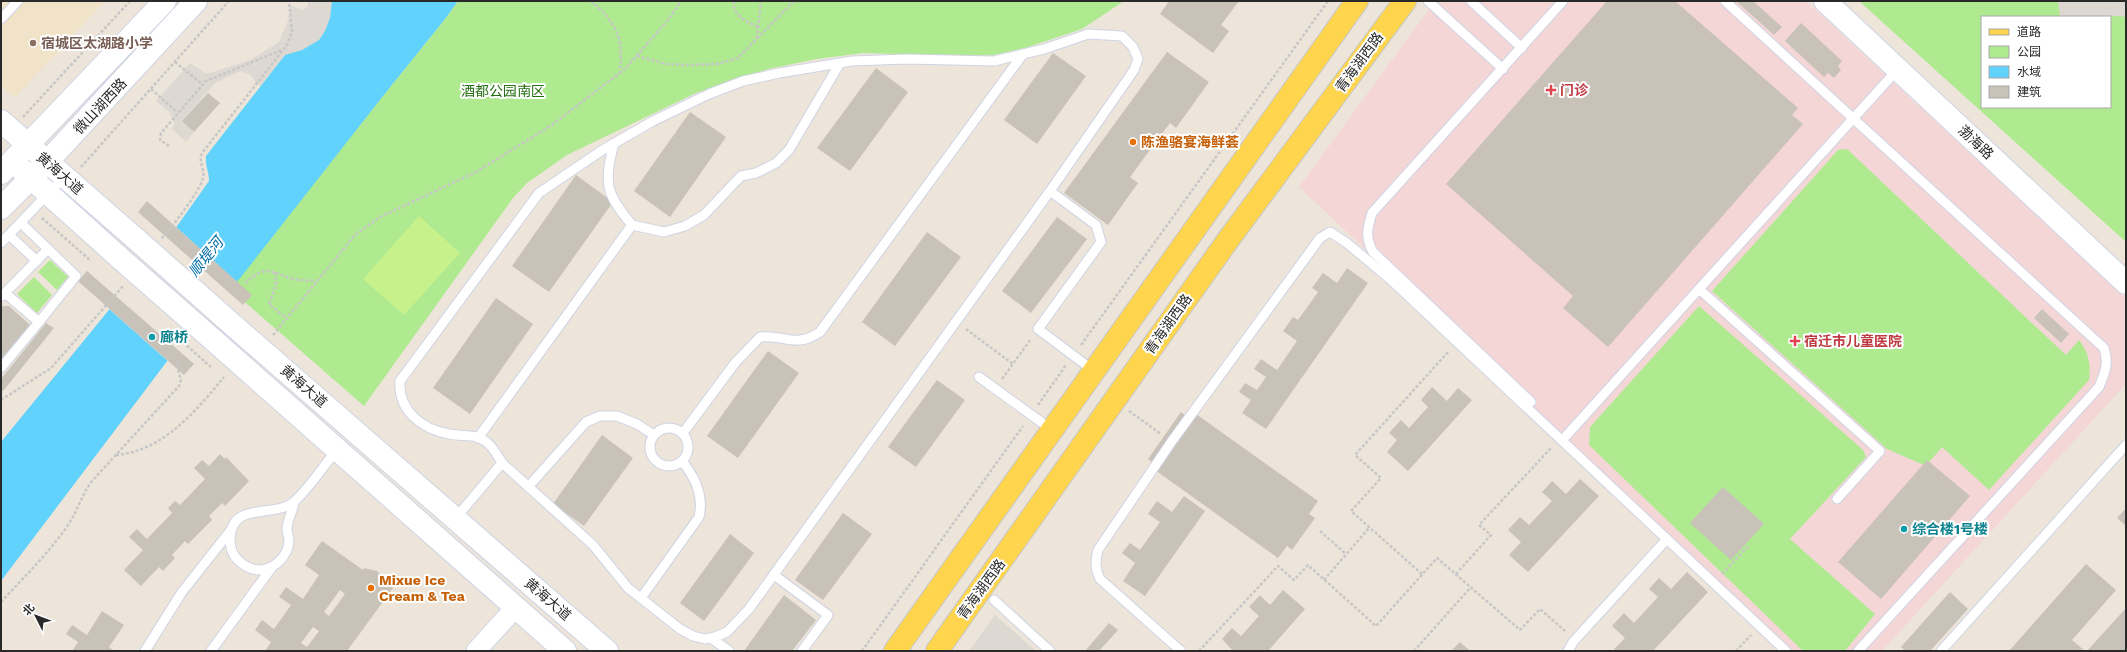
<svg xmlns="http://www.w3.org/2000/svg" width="2127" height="652" font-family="'Work Sans','Noto Sans SC',sans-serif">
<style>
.education{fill:#f1e3c7}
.medical{fill:#f5d6d7}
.green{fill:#afea90;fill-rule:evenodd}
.pitch{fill:#c7f28b}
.plaza{fill:#ddd8d1}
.water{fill:#61d2fb}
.pier{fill:#ede5da}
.building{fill:#c8c2b9;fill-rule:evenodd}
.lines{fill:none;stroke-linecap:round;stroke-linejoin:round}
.lane-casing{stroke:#cfd3e4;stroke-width:11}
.street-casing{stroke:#cfd3e4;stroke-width:21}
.secondary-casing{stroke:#cfd3e4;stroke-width:24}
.primary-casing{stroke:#c7c7c7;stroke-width:24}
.path{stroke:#c7c7c7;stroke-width:2.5;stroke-dasharray:3 2;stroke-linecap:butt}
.lane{stroke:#fff;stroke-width:9}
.street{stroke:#fff;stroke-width:19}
.secondary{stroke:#fff;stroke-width:22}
.primary{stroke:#ffd54d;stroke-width:22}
.secondary-bridge-casing{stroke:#cfd3e4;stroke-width:24;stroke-linecap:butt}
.path-bridge{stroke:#c7c7c7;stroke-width:2.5;stroke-dasharray:3 2;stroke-linecap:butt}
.secondary-bridge{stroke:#fff;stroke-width:22}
.education-dot{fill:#8d6e63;stroke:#fff;stroke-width:1.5}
.health-dot{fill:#e0444e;stroke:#fff;stroke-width:1.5}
.food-dot{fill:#e8710a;stroke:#fff;stroke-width:1.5}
.culture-dot{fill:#0f9aa8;stroke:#fff;stroke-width:1.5}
.labels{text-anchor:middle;stroke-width:4;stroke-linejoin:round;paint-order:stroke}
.education-label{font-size:14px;font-weight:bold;fill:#785e54;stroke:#fff;text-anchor:start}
.street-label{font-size:14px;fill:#292929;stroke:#fff}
.health-label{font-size:14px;font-weight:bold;fill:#be3a42;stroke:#fff;text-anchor:start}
.park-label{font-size:14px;fill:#266e12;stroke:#fff}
.food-label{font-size:14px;font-weight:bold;fill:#c56008;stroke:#fff;text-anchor:start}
.culture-label{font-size:14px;font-weight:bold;fill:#0d838f;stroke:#fff;text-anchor:start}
.water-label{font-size:15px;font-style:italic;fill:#006ea7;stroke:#fff}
</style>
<rect width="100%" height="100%" fill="#ede5da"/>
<path class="education" d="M1 1H105L15 97 1 85Z"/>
<path class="medical" d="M1435 1H1806L2126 299V384L1882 651H1793L1299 187Z"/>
<g class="green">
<path d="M458 1H1124L1082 29 1025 48 993 55 965 56 863 53 817 59 768 69 696 93 567 155 527 183 513 198 364 406 230 289 383 96 445 19Z"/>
<path d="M1859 1H2126V242ZM1982 17H2110V107H1982Z"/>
<path d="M1847 149 2066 355 2079 340C2089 353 2091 364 2089 380L1989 490 1942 447 1926 466 1887 449 1712 291 1838 150Z"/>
<path d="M50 260 68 277 57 290 38 272Z"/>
<path d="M34 277 52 295 37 313 17 294Z"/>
<path d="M1699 306 1863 450 1866 457 1790 539 1875 614 1845 651H1803L1589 445 1590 427Z"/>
</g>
<path class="pitch" d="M419 216 460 253 404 315 363 279Z"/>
<g class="plaza">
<path d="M308 1H332L330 18 325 32 319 40 302 50 285 55 260 86 254 80 251 75 241 71 215 83 182 121 194 132 186 142 172 129 175 124 169 112 156 101 190 63 205 73H210L250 60 279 42 288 21 290 5 302 10 308 6Z"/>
<path d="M2058 1H2126V20L2125 17 2118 16 2060 17Z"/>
<path d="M995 615 1036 651H969Z"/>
</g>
<path class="water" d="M332 1H458L445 19 383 96 241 277 168 360 1 581V442L175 229 209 181C209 172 205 165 206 156L285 55 302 50 319 40 325 31 330 18Z"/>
<path class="pier" d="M175 226 238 283 169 362 108 308Z"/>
<g class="building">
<path d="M1169 1H1239L1221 25 1229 31 1213 53 1160 14Z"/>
<path d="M1607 1H1675L1798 108 1792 115 1803 124 1608 347 1563 308 1573 296 1446 184Z"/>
<path d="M1736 1H1753L1782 27 1774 35Z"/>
<path d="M1801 23 1842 61 1838 66 1841 70 1834 78 1828 73 1824 77 1785 41Z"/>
<path d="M1167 52 1209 82 1176 128 1170 123 1130 177 1138 183 1108 225 1064 193Z"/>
<path d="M1053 53 1086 76 1037 144 1004 120Z"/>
<path d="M876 68 908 92 850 171 817 148Z"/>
<path d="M208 93 220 103 194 132 182 121Z"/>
<path d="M690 112 726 137 670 217 634 191Z"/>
<path d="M576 175 613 202 549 292 512 266Z"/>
<path d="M147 201 252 295 243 305 138 212Z"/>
<path d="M1057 217 1087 239 1031 313 1002 291Z"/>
<path d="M927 232 961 257 895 346 862 322Z"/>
<path d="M1347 268 1368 283 1266 429 1242 413 1251 400 1239 392 1245 383 1257 390 1266 377 1254 369 1261 359 1277 370 1297 341 1283 331 1293 317 1298 320 1318 292 1312 288 1323 273 1337 283Z"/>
<path d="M87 271 194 364 184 375 78 281Z"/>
<path d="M496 298 533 324 470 414 433 388Z"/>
<path d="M3 306H9L30 325 1 359V308Z"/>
<path d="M2042 309 2069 334 2061 343 2034 318Z"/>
<path d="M46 323 54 328 3 391 1 389V379Z"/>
<path d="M768 351 799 373 738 458 707 436Z"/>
<path d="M937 380 965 400 916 467 888 447Z"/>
<path d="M1432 387 1447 401 1458 388 1472 400 1408 471 1387 452 1397 440 1389 433 1401 420 1409 428 1428 407 1421 400Z"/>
<path d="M1181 412 1192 420 1196 414 1318 501 1309 514 1315 518 1292 550 1287 546 1278 558 1155 470 1158 466 1148 459Z"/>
<path d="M602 435 633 458 584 526 553 504Z"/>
<path d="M220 454 225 459 226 457 249 481 225 506 222 503 209 516 212 520 188 544 185 541 172 555 175 558 163 571 159 567 141 586 124 570 143 550 129 537 137 529 147 539 172 513 168 508 175 501 180 505 205 479 194 468 202 460 209 466Z"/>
<path d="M1927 460 1970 496 1881 599 1838 562Z"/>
<path d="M1580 479 1599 496 1528 572 1509 555 1521 542 1508 530 1520 517 1529 525 1552 501 1542 492 1552 481 1566 494Z"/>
<path d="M1723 487 1764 524 1731 560 1690 523Z"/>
<path d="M1184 496 1205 511 1145 596 1123 581 1135 563 1122 553 1130 543 1140 550 1160 522 1148 514 1157 501 1172 512Z"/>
<path d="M2126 508V526L2117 518Z"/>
<path d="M843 513 872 534 823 600 795 580Z"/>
<path d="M730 534 754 553 704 621 680 603Z"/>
<path d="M322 541 363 570 364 568 377 571 393 588 347 651H265L271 642 255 630 262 620 274 629 291 605 279 597 286 587 303 599 319 575 305 565ZM340 590 345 594 329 616 324 612ZM313 627 319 631 307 647 301 643Z"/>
<path d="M2086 564 2116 590 2072 640 2085 651H2009Z"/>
<path d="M1687 572 1708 592 1653 651H1616L1614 649 1625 638 1612 626 1624 613 1634 623 1658 597 1649 589 1659 578 1671 589Z"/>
<path d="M1283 590 1305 609 1268 651H1233L1222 639 1232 628 1241 636 1259 616 1249 607 1260 595 1270 605Z"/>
<path d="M1950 592 1968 609 1930 651H1905L1901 647Z"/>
<path d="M784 595 816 620 792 651H744Z"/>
<path d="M2126 608V651H2087Z"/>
<path d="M102 611 124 625 109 647 113 650 112 651H72L78 642 66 634 72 625 87 635Z"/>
<path d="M1109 623 1118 630 1099 651H1085Z"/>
<path d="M1460 642 1470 651H1451Z"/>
</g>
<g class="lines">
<g class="lane-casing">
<g id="lane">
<path d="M1428 1 1503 69"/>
<path d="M1471 1 1522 48"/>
<path d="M1725 1 2104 348C2109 363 2105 373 2099 387L1858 651"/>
<path d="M1 19 18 1"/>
<path d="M614 143C604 183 605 193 632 225"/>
<path d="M1050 191 749 609 727 632 715 637 705 639 693 636 680 629 628 588 593 545 502 463C497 455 493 446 485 441 474 433 462 437 449 434 422 429 398 411 400 381L539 193 601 151 653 121 709 94 743 81 779 73 852 61 907 59 994 61 1044 49 1088 34 1122 36 1133 47 1138 59 1134 70 1050 191 1096 225 1101 242 1038 329 1094 371"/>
<path d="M21 223 76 276 39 322"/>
<path d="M9 235 37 261"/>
<path d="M1 243 64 177"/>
<path d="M1699 289 1880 451 1837 499"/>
<path d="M2 296 48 249"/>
<path d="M1 368 39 322 5 293"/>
<path d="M979 377 1052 430"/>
<path d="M1531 402 1373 252C1365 237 1367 229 1372 213L1563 1"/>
<circle cx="669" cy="447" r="19"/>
<path d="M683 433 735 363 760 337C785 334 795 349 820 332L1023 54"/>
<path d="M1566 436 1898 69"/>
<path d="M478 438 632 225 664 232 685 226 704 215 741 176 756 173 776 163 789 150 840 63"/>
<path d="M528 487 586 422 600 416H617L637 424 654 435"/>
<path d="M294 502C293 511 287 520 287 529 287 533 289 536 289 541 288 556 275 569 260 570 251 570 244 566 238 560 232 555 230 547 230 538 232 500 276 519 295 501 311 486 323 466 337 450"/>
<path d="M455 519 502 463"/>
<path d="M774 575 828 615 802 651"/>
<path d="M641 598 699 517C704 496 695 477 682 461"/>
<path d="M994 600 1050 651"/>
<path d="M711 638 729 651"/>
<path d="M145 651 182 592 231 530"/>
<path d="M211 651 272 567"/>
<path d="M1181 651 1100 579C1095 569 1095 561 1098 550L1172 441 1320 238 1330 232 1347 243 1390 279 1786 651"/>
<path d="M1568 651 1573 642 1667 539"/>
<path d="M1941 651 2126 445"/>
</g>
</g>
<g class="street-casing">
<path id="street" d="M476 651 516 607"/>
</g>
<g class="secondary-casing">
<g id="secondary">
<path d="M1825 1 2126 283"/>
<path d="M1 121 137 240"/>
<path d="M21 169 121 259"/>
<path d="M1 173 165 1"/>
<path d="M1 208 47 162 196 1"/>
<path d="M234 326 607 651"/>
<path d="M219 345 565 651"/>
</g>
</g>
<g class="primary-casing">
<g id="primary">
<path d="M895 651 1357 1"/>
<path d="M937 651 1228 240 1405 1"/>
</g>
</g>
<g class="path">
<path d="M591 1C618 24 623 38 620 73"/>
<path d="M734 1C732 16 746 21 758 27"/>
<path d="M757 38 761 1"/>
<path d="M637 56 666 64 688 65 717 64 738 58 794 1"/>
<path d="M175 62 202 84"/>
<path d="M151 89 177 112"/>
<path d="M23 117 130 1"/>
<path d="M169 146 160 140 161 133 206 81 282 50"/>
<path d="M81 167 229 1"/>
<path d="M42 218 91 261"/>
<path d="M162 238C172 227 200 191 203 178 205 169 198 162 202 153L287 45 292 32 289 1"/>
<path d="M275 272 276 285 269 304 286 318"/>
<path d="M245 283C268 263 270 273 294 279 301 281 309 280 316 281"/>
<path d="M966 329 1013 364"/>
<path d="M273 335 355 235 380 217 476 172 552 125 626 68 668 20 681 1"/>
<path d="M1081 345 1328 1"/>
<path d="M205 362 211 367"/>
<path d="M1002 379 1031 339"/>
<path d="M1 400 51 368 124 285"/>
<path d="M1038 405 1066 365"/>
<path d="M1129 411 1161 434"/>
<path d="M116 455C163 451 196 411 224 377"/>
<path d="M1320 531 1346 554"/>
<path d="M1422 574 1351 511 1381 478 1355 455 1449 351"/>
<path d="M1456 574 1491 535 1479 525 1551 448"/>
<path d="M1722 574 1748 546"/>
<path d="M1324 580 1369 528"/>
<path d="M1 602C24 577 49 553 68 525 78 510 81 496 92 481L179 386 181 380 176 362"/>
<path d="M862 651 1023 426"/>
<path d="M1199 651 1278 566 1294 580 1308 565 1376 626 1437 558 1520 630 1540 609 1565 631"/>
<path d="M1414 651 1471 587"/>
<path d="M1736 651 1751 635"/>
</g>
<use href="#lane" class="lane"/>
<use href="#street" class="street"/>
<use href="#secondary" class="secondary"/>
<use href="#primary" class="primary"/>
<g class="secondary-bridge-casing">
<g id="secondary-bridge">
<path d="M137 240 234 326"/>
<path d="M121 259 219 345"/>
</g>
</g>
<path class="path-bridge" d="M172 332 205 362"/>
<use href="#secondary-bridge" class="secondary-bridge"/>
</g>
<circle class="education-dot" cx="33" cy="43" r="4"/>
<g class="health-dot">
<path d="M1549 84h4v4h4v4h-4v4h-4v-4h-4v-4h4z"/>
<path d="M1793 335h4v4h4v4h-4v4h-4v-4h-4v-4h4z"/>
</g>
<g class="food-dot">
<circle cx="1133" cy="142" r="4"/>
<circle cx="371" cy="588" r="4"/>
</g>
<g class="culture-dot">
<circle cx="152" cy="337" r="4"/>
<circle cx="1904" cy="529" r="4"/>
</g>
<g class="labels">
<g class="education-label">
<text x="41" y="48">宿城区太湖路小学</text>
</g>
<g class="street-label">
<text transform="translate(1359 62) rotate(-54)" y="5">青海湖西路</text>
<text transform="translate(100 106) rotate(-47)" y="5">微山湖西路</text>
<text transform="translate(1976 142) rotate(43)" y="5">渤海路</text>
<text transform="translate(60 173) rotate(41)" y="5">黄海大道</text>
<text transform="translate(1168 324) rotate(-55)" y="5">青海湖西路</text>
<text transform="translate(304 386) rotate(41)" y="5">黄海大道</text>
<text transform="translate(981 589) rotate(-54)" y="5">青海湖西路</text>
<text transform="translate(548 599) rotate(41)" y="5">黄海大道</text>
</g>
<g class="health-label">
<text x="1560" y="95">门诊</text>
<text x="1804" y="346">宿迁市儿童医院</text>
</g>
<g class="park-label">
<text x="503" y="96">酒都公园南区</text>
</g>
<g class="food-label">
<text x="1141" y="147">陈渔骆宴海鲜荟</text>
<text x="379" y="585">Mixue Ice<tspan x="379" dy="16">Cream &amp; Tea</tspan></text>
</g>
<g class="culture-label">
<text x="160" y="342">廊桥</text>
<text x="1912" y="534">综合楼1号楼</text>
</g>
<g class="water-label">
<text transform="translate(206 257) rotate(-51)" y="5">顺堤河</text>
</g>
</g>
<rect width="2127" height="652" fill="none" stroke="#292929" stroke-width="4"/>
<rect x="1981" y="16" width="130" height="92" fill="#ffffff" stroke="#a9a9a9"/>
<rect x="1989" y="29" width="20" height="6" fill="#ffd54d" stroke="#a9a9a9"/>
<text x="2017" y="36" font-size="12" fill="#292929">道路</text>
<rect x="1989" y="46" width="20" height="12" fill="#afea90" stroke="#a9a9a9"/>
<text x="2017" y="56" font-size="12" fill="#292929">公园</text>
<rect x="1989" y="66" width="20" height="12" fill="#61d2fb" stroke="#a9a9a9"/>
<text x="2017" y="76" font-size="12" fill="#292929">水域</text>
<rect x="1989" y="86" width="20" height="12" fill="#c8c2b9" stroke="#a9a9a9"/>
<text x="2017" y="96" font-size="12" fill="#292929">建筑</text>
<g transform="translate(36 616) rotate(312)" stroke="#ffffff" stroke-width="3" paint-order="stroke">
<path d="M0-3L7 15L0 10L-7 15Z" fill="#292929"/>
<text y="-6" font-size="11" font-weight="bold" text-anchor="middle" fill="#292929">北</text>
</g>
</svg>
